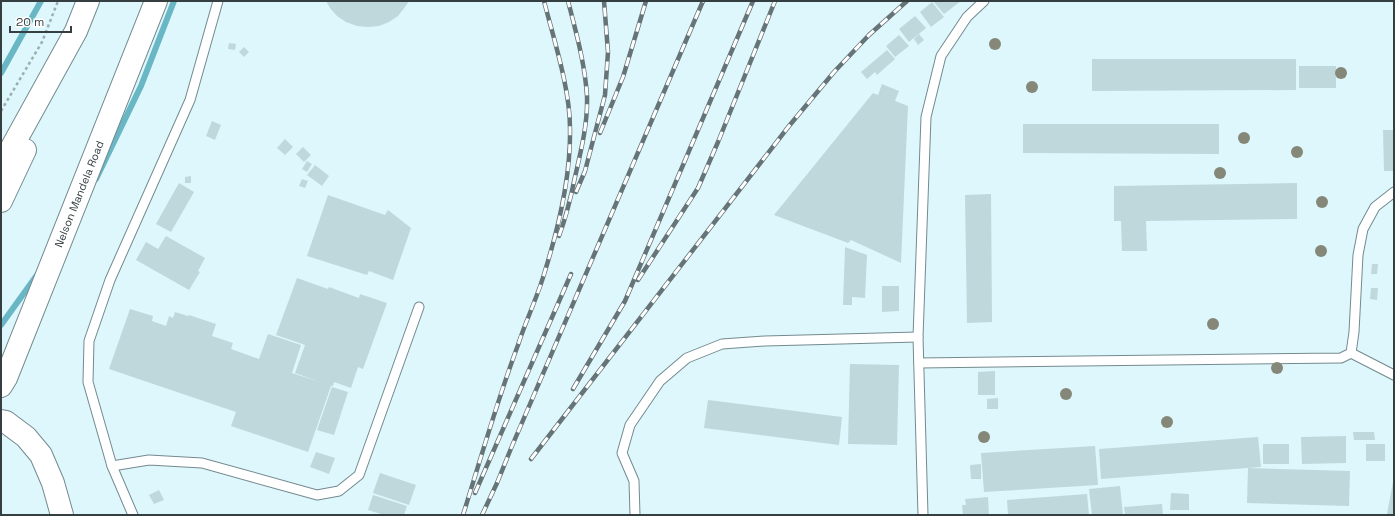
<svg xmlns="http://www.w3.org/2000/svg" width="1395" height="516" font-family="'Space Grotesk',sans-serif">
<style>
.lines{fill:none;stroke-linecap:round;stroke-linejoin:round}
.stream{stroke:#69b7c5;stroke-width:6}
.building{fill:#bfd8dc}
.lane-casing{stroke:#738a8f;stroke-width:11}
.secondary-casing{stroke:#738a8f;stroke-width:24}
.primary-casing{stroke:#738a8f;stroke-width:24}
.path{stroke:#9baeb2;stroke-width:2.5;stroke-dasharray:3 3;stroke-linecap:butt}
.lane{stroke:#fff;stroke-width:9}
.secondary{stroke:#fff;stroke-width:22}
.primary{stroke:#fff;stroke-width:22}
.rail-casing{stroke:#667477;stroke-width:4.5}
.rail{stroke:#fff;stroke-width:3;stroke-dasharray:9;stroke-linecap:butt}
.tree{fill:#858878}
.labels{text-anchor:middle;stroke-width:3;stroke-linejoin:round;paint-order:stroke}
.street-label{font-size:11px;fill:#353f41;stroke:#fff}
</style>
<rect width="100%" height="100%" fill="#def7fc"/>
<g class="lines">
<g class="stream">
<path d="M1 73 41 1"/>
<path d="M96 179 141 86 174 1"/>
<path d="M1 325 37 275"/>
</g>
</g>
<g class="building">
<path d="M326 1H409L405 7 398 16 389 22 379 26 368 27 357 26 346 22 337 16 330 8Z"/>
<path d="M933 1H961L944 14Z"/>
<path d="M932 2 944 17 931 27 920 12Z"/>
<path d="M915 16 926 28 909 42 899 29Z"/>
<path d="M919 34 924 40 918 45 914 39Z"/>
<path d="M899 35 909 46 895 57 886 46Z"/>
<path d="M229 43 236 44 235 50 228 49Z"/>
<path d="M244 47 249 52 244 57 239 52Z"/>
<path d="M887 50 895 59 877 75 875 72 867 79 861 72Z"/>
<path d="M1092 59H1296V90L1092 91Z"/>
<rect x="1299" y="66" width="37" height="22"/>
<path d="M882 84 899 91 895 101 908 106 901 263 851 240 848 243 774 215 873 93 878 95Z"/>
<path d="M212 121 221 125 215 140 206 136Z"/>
<path d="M1023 124H1219V154L1023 153Z"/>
<path d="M1383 130H1394V171H1384Z"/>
<path d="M285 139 293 147 285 155 277 148Z"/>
<path d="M303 147 311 155 304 162 296 154Z"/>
<path d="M307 161 312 164 307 172 302 169Z"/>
<path d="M315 165 329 176 322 186 307 175Z"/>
<path d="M191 176V183H185V177Z"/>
<path d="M302 179 308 181 305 188 299 186Z"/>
<path d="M179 183 194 192 171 232 156 224Z"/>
<path d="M1297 183V219L1146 221 1147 251H1122L1121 221H1114V186Z"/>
<path d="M991 194 992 322 967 323 965 195Z"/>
<path d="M328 195 385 215 388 210 411 228 393 280 369 271 367 275 307 256Z"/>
<path d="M166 236 205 258 198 271 200 272 189 290 136 260 146 242 158 249Z"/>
<path d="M845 247 867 255 865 298 852 297V305H843Z"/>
<path d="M1372 264H1378L1377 274H1371Z"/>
<path d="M297 278 328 289 329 287 359 298 360 294 387 303 363 369 358 367 351 388 334 382 333 386H331L308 452 231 426 236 412 109 369 130 309 153 316 152 321 166 326 169 316 173 318 175 312 188 316 189 315 216 324 212 336 233 343 231 349 259 359 268 334 301 345 292 373 320 382 295 373 305 345 276 335Z"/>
<path d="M882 286H899V311L882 312Z"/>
<path d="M1371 288H1378L1377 300 1370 299Z"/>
<path d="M850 364 899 365 897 445 848 444Z"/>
<path d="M995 371V395H978V372Z"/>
<path d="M332 387 348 392 334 435 317 430Z"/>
<path d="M998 398V409H987V399Z"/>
<path d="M708 400 842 417 839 445 704 428Z"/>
<path d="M1353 432H1374L1375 440H1354Z"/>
<path d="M1346 436V463L1302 464 1301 437Z"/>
<path d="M1258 437 1261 467 1101 479 1099 449Z"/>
<rect x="1263" y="444" width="26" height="20"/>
<rect x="1366" y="444" width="19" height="17"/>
<path d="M1095 446 1098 485 984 492 981 453Z"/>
<path d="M316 452 335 458 329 474 310 467Z"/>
<path d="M981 464V479H971L970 465Z"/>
<path d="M1248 468 1350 471 1349 506 1247 503Z"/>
<path d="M380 473 416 485 409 505 373 493Z"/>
<path d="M1393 482H1394V515L1387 514Z"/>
<path d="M1120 486 1123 515H1092L1089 489Z"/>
<path d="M159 490 164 500 154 504 149 495Z"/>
<path d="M1171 493 1189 494V510H1170Z"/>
<path d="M1087 494 1089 515H1008L1007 500Z"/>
<path d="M373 495 407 506 404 515H384L368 510Z"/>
<path d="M988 497 989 515H963L962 505H966L965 499Z"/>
<path d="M1162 504 1163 515H1125L1124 507Z"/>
</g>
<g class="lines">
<g class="lane-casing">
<g id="lane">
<path d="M1351 353 1394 375"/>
<path d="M919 363 1341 358 1351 353 1354 332 1358 255 1363 229 1375 207 1394 192"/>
<path d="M112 466 149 460 202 463 317 495 339 491 359 475 419 307"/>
<path d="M133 515 112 466 88 382 89 341 110 280 190 100 218 1"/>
<path d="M635 515 634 481 622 453 630 425 660 381 687 358 722 344 765 341 918 337"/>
<path d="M923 515 918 337 926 117 941 56 967 17 984 1"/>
</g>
</g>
<g class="secondary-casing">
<g id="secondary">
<path d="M1 167 76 31 88 1"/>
<path d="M1 201 25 150"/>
<path d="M1 386 6 378 156 1"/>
</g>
</g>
<g class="primary-casing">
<path id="primary" d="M1 421 6 422 26 437 41 455 53 483 62 515"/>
</g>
<path class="path" d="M1 111 42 42 58 1"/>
<use href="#lane" class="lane"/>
<use href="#secondary" class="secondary"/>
<use href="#primary" class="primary"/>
<g class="rail-casing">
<g id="rail">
<path d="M600 133 623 77 646 1"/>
<path d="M576 192 585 171 605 95 608 52 604 1"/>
<path d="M559 236C566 217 571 197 575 177 581 151 588 123 587 96 585 64 576 32 568 1"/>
<path d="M638 280 698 188 718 142 775 1"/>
<path d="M573 389 625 301 753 1"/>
<path d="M531 459 789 126 834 72 869 35 907 1"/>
<path d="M475 493 571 274"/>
<path d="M463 515C481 458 497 401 518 345 526 320 538 296 545 271 559 226 571 176 570 128 570 89 554 40 544 1"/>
<path d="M482 515 497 483 512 446 703 1"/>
</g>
</g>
<use href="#rail" class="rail"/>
</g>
<g class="tree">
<circle cx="995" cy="44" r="6"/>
<circle cx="1341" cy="73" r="6"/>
<circle cx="1032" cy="87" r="6"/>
<circle cx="1244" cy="138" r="6"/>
<circle cx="1297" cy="152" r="6"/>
<circle cx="1220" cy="173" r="6"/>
<circle cx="1322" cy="202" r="6"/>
<circle cx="1321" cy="251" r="6"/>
<circle cx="1213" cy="324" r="6"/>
<circle cx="1277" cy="368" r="6"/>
<circle cx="1066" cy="394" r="6"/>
<circle cx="1167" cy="422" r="6"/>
<circle cx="984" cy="437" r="6"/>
</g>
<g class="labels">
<g class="street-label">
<text transform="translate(79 194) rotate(-68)" y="4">Nelson Mandela Road</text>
</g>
</g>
<rect width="1395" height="516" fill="none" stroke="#353f41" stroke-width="4"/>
<path d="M10 26v6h61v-6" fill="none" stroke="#353f41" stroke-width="2"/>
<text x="16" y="26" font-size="12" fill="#353f41" stroke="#ffffff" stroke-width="3" paint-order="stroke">20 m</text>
</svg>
